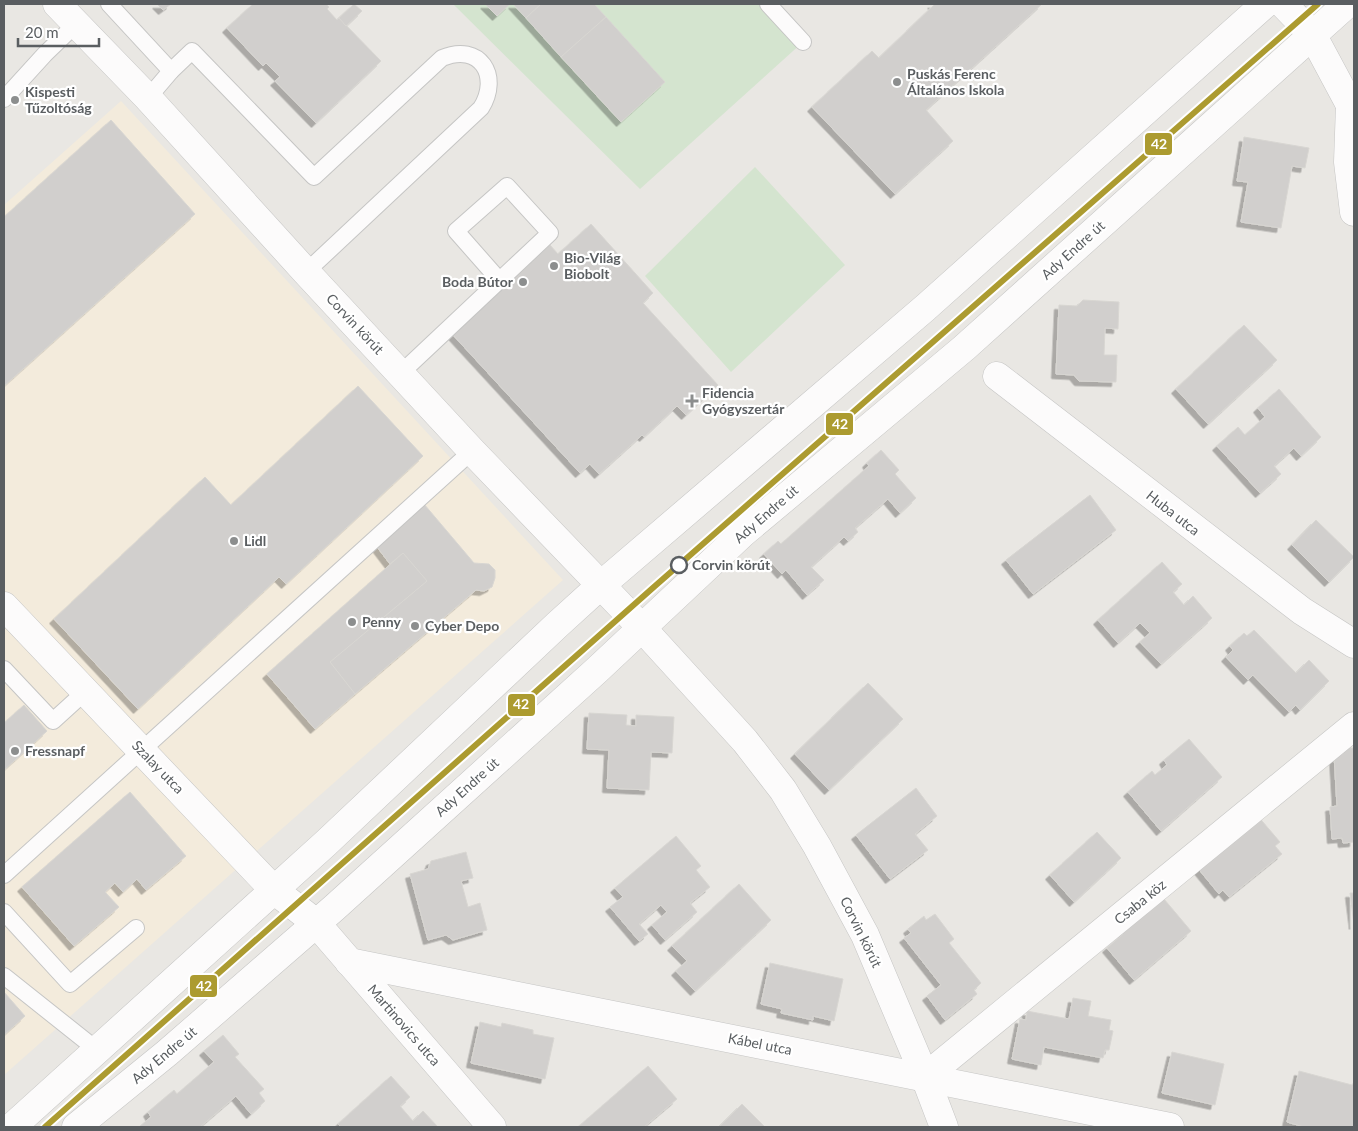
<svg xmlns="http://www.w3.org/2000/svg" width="1358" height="1131" font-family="Lato,sans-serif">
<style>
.commercial{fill:#f3ebdc}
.green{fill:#d4e4cf}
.building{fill:#d1cfcd;stroke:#d8d6d2;filter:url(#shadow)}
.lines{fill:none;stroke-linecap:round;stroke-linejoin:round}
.service-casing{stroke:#c5c5c4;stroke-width:18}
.minor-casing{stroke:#c5c5c4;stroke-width:29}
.tertiary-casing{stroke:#c5c5c4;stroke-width:29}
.service{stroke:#fcfbfb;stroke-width:16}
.minor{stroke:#fcfbfb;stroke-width:28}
.tertiary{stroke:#fcfbfb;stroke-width:28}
.tram-1-casing{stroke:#fff;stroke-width:10}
.tram-1{stroke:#ac9b30;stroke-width:6}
.poi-dot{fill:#8c8e8e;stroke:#fff;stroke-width:2}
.stop-dot{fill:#fff;stroke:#5a5e61;stroke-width:2.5}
.labels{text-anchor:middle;stroke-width:4.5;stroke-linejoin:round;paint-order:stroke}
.poi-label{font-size:14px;font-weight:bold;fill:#5a5e61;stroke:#fff;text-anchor:start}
.street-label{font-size:14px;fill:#5a5e61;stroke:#fff}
.stop-label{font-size:14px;font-weight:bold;fill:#5a5e61;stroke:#fff;text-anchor:start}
.line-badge{stroke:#fff;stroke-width:2}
.badge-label{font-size:14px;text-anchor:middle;font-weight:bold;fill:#fff}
</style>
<defs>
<filter id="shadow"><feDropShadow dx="-4.5" dy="4.5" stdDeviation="0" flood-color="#0004"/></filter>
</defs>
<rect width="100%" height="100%" fill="#e9e7e3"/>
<path class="commercial" d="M121 101 563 580 4 1075V205Z"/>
<g class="green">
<path d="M453 4H768L803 42 640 189Z"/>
<path d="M755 167 845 265 731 372 645 276Z"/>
</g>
<g class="building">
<path d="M157 4H171L163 10Z"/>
<path d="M253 4H326L329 7 327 9 337 20 339 18 381 61 316 123 275 81 280 77 266 63 263 66 227 28Z"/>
<path d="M354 4 362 11 346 26 339 18Z"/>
<path d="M485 4H510L497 16Z"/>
<path d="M513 4H541L526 18Z"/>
<path d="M541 4H594L606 17 561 57 526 18Z"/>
<path d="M932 4H1042L926 110 953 141 895 194 812 107 872 51 879 58 934 5Z"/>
<path d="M606 17 665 82 621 122 561 57Z"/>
<path d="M111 120 195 214 4 386V217Z"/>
<path d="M1244 137 1309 148 1305 168 1292 166 1281 228 1241 222 1248 182 1237 181Z"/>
<path d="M591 224 653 293 643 303 718 385 686 415 677 406 644 437 642 435 599 474 590 464 580 473 453 335 550 245 558 254Z"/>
<path d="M1083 300 1119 302 1118 329 1105 328 1104 355H1117L1116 382 1079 381 1074 375 1056 374 1059 305 1077 306Z"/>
<path d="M1244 325 1277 360 1208 424 1176 389Z"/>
<path d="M358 386 423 456 286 584 279 577 138 709 54 619 205 477 231 505Z"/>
<path d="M1279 389 1321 437 1301 456 1294 448 1274 466 1281 474 1260 493 1217 446 1238 427 1245 435 1265 417 1258 408Z"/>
<path d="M881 450 899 470 895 474 916 498 900 513 888 499 855 528 858 532 848 541 844 537 811 567 824 580 807 595 786 570 782 574 764 554 778 541 781 544 869 466 867 463Z"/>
<path d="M1090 495 1116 530 1033 594 1006 560Z"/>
<path d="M424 504 474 563 489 564 495 570V578L492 587 484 591 476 590 355 694 330 662 427 581 403 553 390 564 377 547Z"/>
<path d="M1316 520 1354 557 1329 582 1292 545Z"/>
<path d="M403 553 427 581 330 662 355 694 315 729 267 674Z"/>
<path d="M1162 562 1182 584 1173 592 1184 605 1193 596 1212 618 1161 664 1140 642 1150 633 1140 623 1118 643 1098 620Z"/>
<path d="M1254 630 1296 673 1309 660 1329 681 1300 710 1296 705 1289 712 1253 675 1248 680 1226 657 1233 650 1230 646 1244 633 1247 636Z"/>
<path d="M868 683 903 719 829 790 795 754Z"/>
<path d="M24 705 47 731 4 770V723Z"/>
<path d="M589 713 627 715 626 725 636 726V715L674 717 672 753 651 752 649 790 607 788 609 750 587 749Z"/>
<path d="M1189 739 1222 777 1161 831 1128 792 1152 771 1155 775 1167 765 1164 760Z"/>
<path d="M1343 748H1354V842L1343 843 1342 838 1332 839 1330 807 1337 806 1334 755 1343 754Z"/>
<path d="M916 788 937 816 915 834 928 850 890 879 856 835Z"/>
<path d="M130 792 186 856 146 890 137 879 123 892 115 883 105 892 119 907 74 946 22 887Z"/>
<path d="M1257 815 1280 842 1275 846 1282 854 1229 897 1223 890 1219 894 1196 866Z"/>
<path d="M1097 832 1121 858 1074 902 1050 875Z"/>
<path d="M676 836 701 866 696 870 710 887 690 903 697 912 665 940 652 925 667 912 661 905 639 924 648 934 639 941 610 907 623 897 615 888Z"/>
<path d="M466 852 473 878 461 881 468 907 480 903 487 930 453 940 446 935 428 940 410 874 428 869 431 861Z"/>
<path d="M739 884 771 920 695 991 676 971 687 961 672 946Z"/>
<path d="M1350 893H1354V925Z"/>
<path d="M1164 899 1191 931 1134 980 1107 948 1123 934 1121 931 1145 910 1148 913Z"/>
<path d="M935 914 954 939 949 943 981 983 974 990 977 994 945 1020 927 996 941 985 904 938 911 933 908 929 924 916 926 920Z"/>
<path d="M770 963 843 979 834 1021 813 1016V1020L781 1013 782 1009 761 1004Z"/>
<path d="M4 992 25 1016 4 1035Z"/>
<path d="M1073 998 1091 1001 1088 1016 1111 1020 1109 1030 1113 1031 1109 1050H1105L1103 1058 1044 1047 1041 1065 1012 1059 1020 1019 1026 1020 1027 1011 1069 1019Z"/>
<path d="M480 1022 501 1027 502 1023 533 1030V1034L554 1038 545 1079 471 1063Z"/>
<path d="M223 1035 239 1054 235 1057 264 1089 259 1093 265 1101 251 1114 236 1096 200 1127H139L151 1117 148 1112 174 1090 177 1094 214 1062 204 1051Z"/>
<path d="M1172 1052 1224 1064 1215 1105 1162 1093Z"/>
<path d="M648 1066 677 1099 644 1127H578Z"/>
<path d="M1299 1071 1352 1085 1354 1082V1127H1304L1287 1122Z"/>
<path d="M391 1076 410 1097 400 1106 413 1121 423 1111 438 1127H341L338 1124Z"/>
<path d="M742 1104 765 1127H719Z"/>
</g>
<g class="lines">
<g class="service-casing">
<g id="service">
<path d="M109 4 171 71"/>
<path d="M768 4 803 42"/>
<path d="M148 98 171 71 192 51 314 177 442 58C480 42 501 76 481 108L306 272"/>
<path d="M4 99 45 54 77 23"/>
<path d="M401 373 550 233 507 186 456 231 500 281"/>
<path d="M4 669 53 721 86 691"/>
<path d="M4 875 472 451"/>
<path d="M4 912 70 984 136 928"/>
<path d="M4 976 97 1050"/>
</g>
</g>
<g class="minor-casing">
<g id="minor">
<path d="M57 4 148 98 306 272 472 451 642 628 745 741 783 790 817 846 865 935 925 1077 944 1127"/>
<path d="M1283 4 1312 34 1350 105 1354 109"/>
<path d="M1350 105 1348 162 1354 212"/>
<path d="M997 376 1302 611 1354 644"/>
<path d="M4 606 274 890 316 923 492 1127"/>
<path d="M349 962 1170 1127"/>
<path d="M925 1077 1354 726"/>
</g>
</g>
<g class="tertiary-casing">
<g id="tertiary">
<path d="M12 1127 326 843 557 625 601 585 925 308 1265 4"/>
<path d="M76 1127 167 1053 334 908 597 670 743 533 964 348 1347 4"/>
</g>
</g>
<use href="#service" class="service"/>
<use href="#minor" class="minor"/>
<use href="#tertiary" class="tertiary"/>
<g class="tram-1-casing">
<path id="tram-1" d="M45 1127 655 586 1318 4"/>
</g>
<use href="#tram-1" class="tram-1"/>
</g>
<g class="poi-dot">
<circle cx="897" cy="82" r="5"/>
<circle cx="15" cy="100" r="5"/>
<circle cx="554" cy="266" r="5"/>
<circle cx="523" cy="282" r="5"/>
<path d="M689.5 393.5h5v5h5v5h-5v5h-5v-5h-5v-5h5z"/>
<circle cx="234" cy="541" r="5"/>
<circle cx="352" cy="622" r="5"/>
<circle cx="415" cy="626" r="5"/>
<circle cx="15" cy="751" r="5"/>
</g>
<circle class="stop-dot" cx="679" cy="565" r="8"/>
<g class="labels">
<g class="poi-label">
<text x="907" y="79">Puskás Ferenc<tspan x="907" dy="16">Általános Iskola</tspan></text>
<text x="25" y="97">Kispesti<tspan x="25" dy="16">Tűzoltóság</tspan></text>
<text x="564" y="263">Bio-Világ<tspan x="564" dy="16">Biobolt</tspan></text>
<text x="513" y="287" text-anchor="end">Boda Bútor</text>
<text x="702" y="398">Fidencia<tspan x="702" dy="16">Gyógyszertár</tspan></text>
<text x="244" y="546">Lidl</text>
<text x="362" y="627">Penny</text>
<text x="425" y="631">Cyber Depo</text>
<text x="25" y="756">Fressnapf</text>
</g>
<g class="street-label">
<text transform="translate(1073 250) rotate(-42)" y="5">Ady Endre út</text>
<text transform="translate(355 324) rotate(47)" y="5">Corvin körút</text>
<text transform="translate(1173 513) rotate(38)" y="5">Huba utca</text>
<text transform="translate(766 514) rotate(-41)" y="5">Ady Endre út</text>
<text transform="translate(158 767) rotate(46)" y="5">Szalay utca</text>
<text transform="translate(467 787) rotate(-42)" y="5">Ady Endre út</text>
<text transform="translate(1140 902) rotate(-39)" y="5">Csaba köz</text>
<text transform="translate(861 932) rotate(64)" y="5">Corvin körút</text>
<text transform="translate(404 1025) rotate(49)" y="5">Martinovics utca</text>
<text transform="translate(760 1044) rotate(11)" y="5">Kábel utca</text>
<text transform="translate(164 1055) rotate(-40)" y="5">Ady Endre út</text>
</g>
<g class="stop-label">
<text x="692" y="570">Corvin körút</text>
</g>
</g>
<g class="line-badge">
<rect x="1144" y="132" width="29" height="24" rx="5" fill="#ac9b30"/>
<rect x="825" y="412" width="29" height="24" rx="5" fill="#ac9b30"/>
<rect x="507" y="693" width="29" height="24" rx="5" fill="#ac9b30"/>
<rect x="189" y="974" width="29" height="24" rx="5" fill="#ac9b30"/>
</g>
<g class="badge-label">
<text x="1159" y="149">42</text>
<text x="840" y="429">42</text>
<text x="521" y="709">42</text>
<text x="204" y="991">42</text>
</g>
<rect width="1358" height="1131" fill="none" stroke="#5a5e61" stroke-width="10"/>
<path d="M18 38v8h81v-8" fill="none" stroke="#5a5e61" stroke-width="2.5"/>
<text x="25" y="38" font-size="15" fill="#5a5e61" stroke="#ffffff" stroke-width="4" paint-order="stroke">20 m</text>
</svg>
